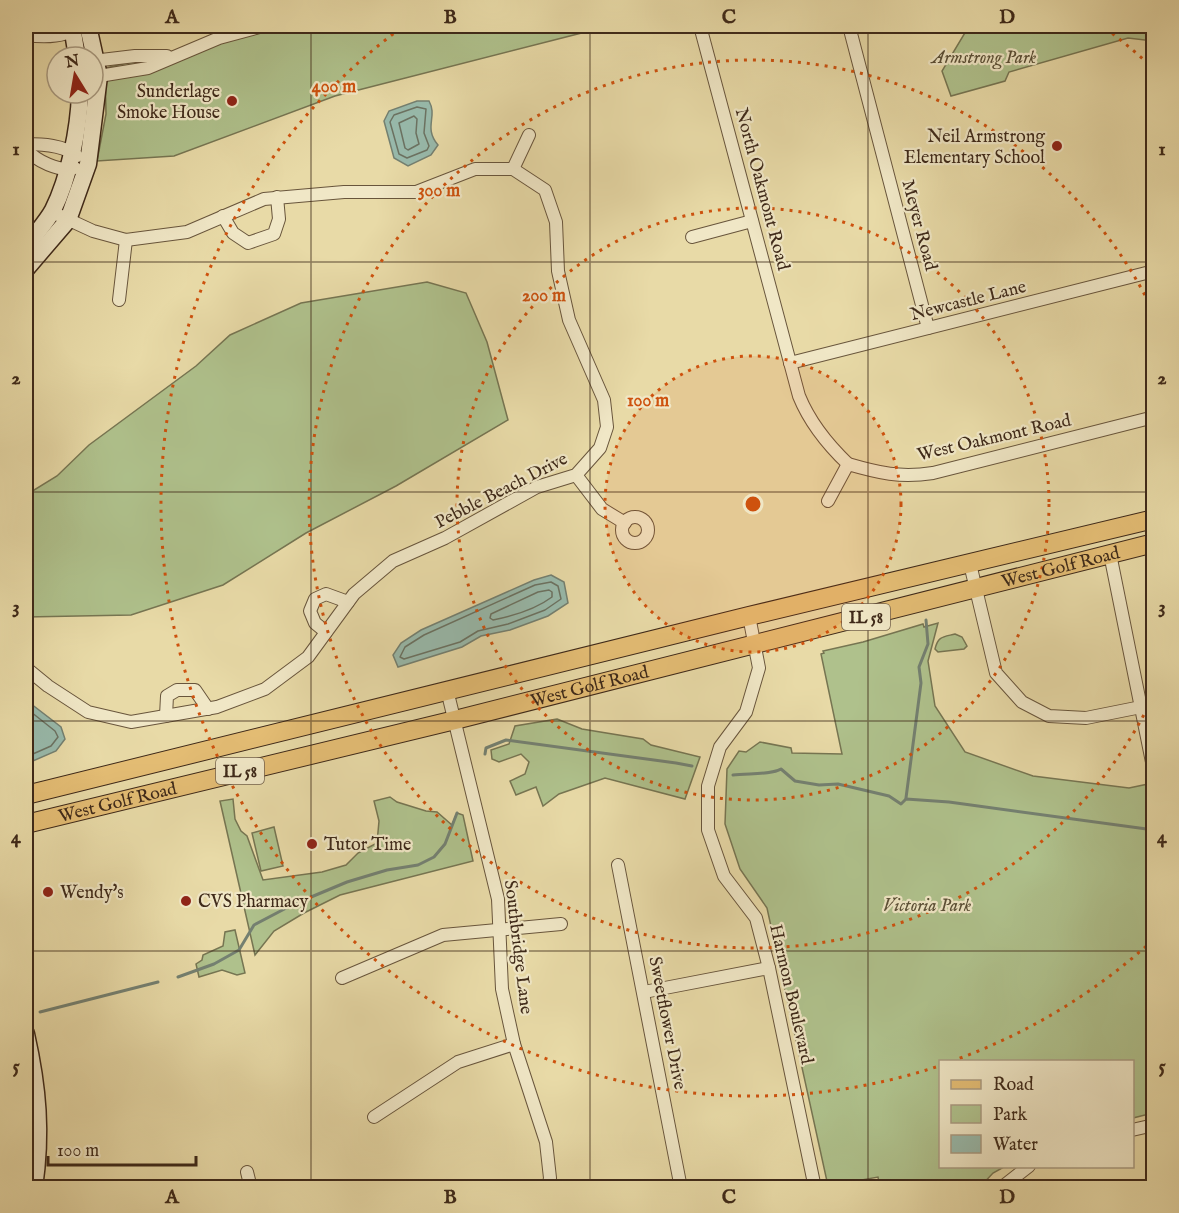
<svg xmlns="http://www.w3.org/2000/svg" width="1179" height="1213" font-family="'IM FELL English',serif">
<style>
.green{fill:#afc18c;stroke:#767552;stroke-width:1.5}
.water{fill:#98baac;stroke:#748071;stroke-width:1.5}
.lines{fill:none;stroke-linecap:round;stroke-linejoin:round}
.shore{stroke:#6b7262;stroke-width:1.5}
.stream{stroke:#748071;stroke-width:3}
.street-casing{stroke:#68553c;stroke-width:14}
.secondary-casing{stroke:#3e2919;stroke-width:19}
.primary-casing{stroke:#3e2919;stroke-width:20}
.street{stroke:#f0e7c6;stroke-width:12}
.secondary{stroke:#f0e7c6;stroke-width:16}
.primary{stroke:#e4bd74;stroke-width:18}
.grid{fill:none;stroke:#3e2919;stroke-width:1.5;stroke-opacity:0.55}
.ring{fill:none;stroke:#ce520e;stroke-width:3;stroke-dasharray:3 6}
.poi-dot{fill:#8f2418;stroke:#f0e7c6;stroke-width:2}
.labels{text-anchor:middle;stroke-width:4.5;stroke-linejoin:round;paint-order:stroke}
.shield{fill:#f0e7c6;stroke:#73624d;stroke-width:1.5}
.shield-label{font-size:16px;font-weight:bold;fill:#3e2919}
.park-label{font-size:18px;font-style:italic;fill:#5a4f36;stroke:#f0e7c6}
.poi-label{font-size:18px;fill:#3e2919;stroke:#f0e7c6;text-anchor:start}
.street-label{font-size:18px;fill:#3e2919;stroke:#f0e7c6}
.centre{fill:#ce520e;stroke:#f0e7c6;stroke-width:3}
.ring-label{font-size:18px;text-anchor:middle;font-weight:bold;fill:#ce520e;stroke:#f0e7c6;stroke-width:4.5;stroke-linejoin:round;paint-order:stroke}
.neatline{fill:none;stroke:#3e2919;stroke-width:2}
.grid-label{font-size:20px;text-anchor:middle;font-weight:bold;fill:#3e2919}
</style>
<rect width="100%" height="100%" fill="#e8daa7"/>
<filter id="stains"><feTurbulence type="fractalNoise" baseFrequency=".00333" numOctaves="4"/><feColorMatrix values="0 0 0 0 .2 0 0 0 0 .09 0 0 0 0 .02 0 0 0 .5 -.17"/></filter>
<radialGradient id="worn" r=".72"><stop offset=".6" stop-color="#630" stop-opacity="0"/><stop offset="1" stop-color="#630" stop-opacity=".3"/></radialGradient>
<g class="green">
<path d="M290 26H604L605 27 335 96 174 156 97 161 106 114 105 68Z"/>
<path d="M969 26H1153V41L1128 38 1009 72 1005 81 951 96 942 71Z"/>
<path d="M427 282 466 293 487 342 508 420 396 486 306 533 223 585 131 615 26 617V495L57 476 89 445 196 366 230 335 301 303Z"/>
<path d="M938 623 928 661 935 706 965 752 1033 776 1129 788 1153 783V1113L1133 1118 1132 1062H940V1166L1004 1167 993 1173 980 1187H880L878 1177 828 1186 767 908 740 869 725 824 727 769 739 751 746 752 760 742 791 748 792 753 842 754 821 654 824 653 823 651 863 642 923 624 924 627Z"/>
<path d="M955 634 962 637 967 646 964 649 938 652 935 649C938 636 943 637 955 634Z"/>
<path d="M557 719 582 729 643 739 651 745 700 757 685 799 605 778 559 794 543 806 536 787 516 795 510 781 525 774 529 762 521 754 499 762 492 759 491 750 509 744 515 726Z"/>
<path d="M390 797 397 802 426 811 437 812 452 825 457 813 463 815 473 861 340 895 304 913 274 931 255 955 220 801 233 799 235 819 241 831 247 836 263 880 322 872 346 865 358 853 377 843 379 821 374 801Z"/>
<path d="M274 827 283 866 261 871 252 833Z"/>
<path d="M235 930 245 973 237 975 222 970 199 977 196 964 202 960 203 955 223 946 225 932Z"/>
</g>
<g class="water">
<path d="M417 101H429C438 117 423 127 438 145L431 155 408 166 394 158 384 121 389 111Z"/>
<path d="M551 575 564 582 568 603 548 616 510 630 481 636 462 647 398 667 393 655 401 643 421 630 534 580Z"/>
<path d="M26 700 61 727 65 739 56 751 26 764Z"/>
</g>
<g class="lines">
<g class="shore">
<path d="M417 107 426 109 424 133 429 146 427 150 407 158 399 154 390 122 394 115Z"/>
<path d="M414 116 417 119 416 133 419 144 408 150 405 148 399 123Z"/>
<path d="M551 582 558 586 561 599 545 610 508 624 478 631 460 642 404 659 400 657 405 647 424 635 535 585Z"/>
<path d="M549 590 552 592V597C536 609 513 616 493 620L490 618 491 614 538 592Z"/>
<path d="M26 708 55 731 58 737 51 746 26 757"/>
</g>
<g class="stream">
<path d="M485 754 486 748 506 740 676 763 692 766"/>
<path d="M733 775C747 773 771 775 781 769L795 781 819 785 838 784 889 796 901 804 906 799 949 802 1154 830"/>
<path d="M906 798 921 683 919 667 928 644 926 620"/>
<path d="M178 977 214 964 239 950 254 925 292 905 347 882 387 870 418 865 434 857 445 844 457 813"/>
<path d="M40 1012 158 982"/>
</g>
<g class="street-casing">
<g id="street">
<path d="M700 26 799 396C810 423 827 444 848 464"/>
<path d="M849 26 928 328"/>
<path d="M26 35C42 37 66 38 79 26"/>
<path d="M93 61 135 56H167"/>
<path d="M93 77 148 68 219 38 263 26"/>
<path d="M26 144C42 144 64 145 77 156"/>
<path d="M26 149C36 161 59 172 75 168"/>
<path d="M513 169 529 135"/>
<path d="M223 216 233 233 248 243 274 234 279 219 277 197"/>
<path d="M692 237 752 221"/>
<path d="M119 300 126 240"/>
<path d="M790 363 1154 271"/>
<path d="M576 475 602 509 625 523"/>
<path d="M828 501 848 464C879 473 900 478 933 473L1154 417"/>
<circle cx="635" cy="530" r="13"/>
<path d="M1110 554 1154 772"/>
<path d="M970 564 996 673 1022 702 1049 716 1086 718 1141 707"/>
<path d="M749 616 759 668 746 712 720 747 708 786V830L724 876 756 918 769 968 815 1188"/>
<path d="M326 632 315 623 310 611 315 599 326 594 348 602"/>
<path d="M26 668 48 686 88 712 131 722 217 707 265 689 308 657 354 594 393 561 445 538 537 487 576 475 600 448 607 427 604 400 569 320 558 271 556 222 545 190 513 169H475L416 192H344L264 199 187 232 126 240 93 231 52 212"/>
<path d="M447 690 498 899 502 989 514 1044 546 1142 550 1178 548 1188"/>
<path d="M166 716 167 696 177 690H195L208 709"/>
<path d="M618 865 681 1188"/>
<path d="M342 978 443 935 561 924"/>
<path d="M644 992 769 968"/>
<path d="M374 1117 458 1062 514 1044"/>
<path d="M1132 1130 1154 1125"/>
<path d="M247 1172 251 1188"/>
<path d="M1001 1188 1029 1166"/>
</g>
</g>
<g class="secondary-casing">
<g id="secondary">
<path d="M72 26 77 57"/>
<path d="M26 247C34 235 46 223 53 210 69 178 79 129 80 93"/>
<path d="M26 269 68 220 88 164 99 76 88 26"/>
<path d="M26 1034C38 1087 42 1133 34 1188"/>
</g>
</g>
<g class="primary-casing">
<g id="primary">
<path d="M26 795 749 616 1154 519"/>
<path id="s1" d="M26 824 455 720 1154 543"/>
</g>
</g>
<use href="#street" class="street"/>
<use href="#secondary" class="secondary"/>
<use href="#primary" class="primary"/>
</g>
<path class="grid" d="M311 26V1188M590 26V1188M868 26V1188M26 262H1154M26 492H1154M26 721H1154M26 951H1154"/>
<circle cx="753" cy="504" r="148" fill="#ce520e" fill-opacity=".12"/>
<g class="ring">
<circle cx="753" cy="504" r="148"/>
<circle cx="753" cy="504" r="296"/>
<path d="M1152 699A444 444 0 1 1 1152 309"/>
<path d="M1153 940A592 592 0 0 1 955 1060M936 1067A592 592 0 0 1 401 28M1105 28A592 592 0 0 1 1153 68"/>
</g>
<g class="poi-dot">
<circle cx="232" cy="101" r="6"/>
<circle cx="1057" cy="146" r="6"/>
<circle cx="312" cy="844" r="6"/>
<circle cx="48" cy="892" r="6"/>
<circle cx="186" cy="901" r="6"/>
</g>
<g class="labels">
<g class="shield">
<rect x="842" y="604" width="48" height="26" rx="4.5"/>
<rect x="216" y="758" width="48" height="26" rx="4.5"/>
</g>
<g class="shield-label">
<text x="866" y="623">IL 58</text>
<text x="240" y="777">IL 58</text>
</g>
<g class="park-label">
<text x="984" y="63">Armstrong Park</text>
<text x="927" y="911">Victoria Park</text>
</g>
<g class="poi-label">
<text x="220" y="97" text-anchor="end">Sunderlage<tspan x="220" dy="21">Smoke House</tspan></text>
<text x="1045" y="142" text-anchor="end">Neil Armstrong<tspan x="1045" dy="21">Elementary School</tspan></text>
<text x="324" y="850">Tutor Time</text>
<text x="60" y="898">Wendy's</text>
<text x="198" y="907">CVS Pharmacy</text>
</g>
<g class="street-label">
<text transform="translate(763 189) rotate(75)" y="6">North Oakmont Road</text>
<text transform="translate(920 225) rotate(75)" y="6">Meyer Road</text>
<text transform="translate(968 300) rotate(-14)" y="6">Newcastle Lane</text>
<text transform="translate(994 437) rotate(-13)" y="6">West Oakmont Road</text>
<text transform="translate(501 490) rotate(-27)" y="6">Pebble Beach Drive</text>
<text dy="6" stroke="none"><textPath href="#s1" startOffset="1066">West Golf Road</textPath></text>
<text dy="6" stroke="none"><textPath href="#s1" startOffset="580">West Golf Road</textPath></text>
<text dy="6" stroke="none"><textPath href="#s1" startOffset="94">West Golf Road</textPath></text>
<text transform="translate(519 947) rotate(83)" y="6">Southbridge Lane</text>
<text transform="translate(792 994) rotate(77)" y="6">Harmon Boulevard</text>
<text transform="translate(668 1023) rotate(79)" y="6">Sweetflower Drive</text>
</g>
</g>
<circle cx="753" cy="504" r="9" class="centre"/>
<g class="ring-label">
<text x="334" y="92">400 m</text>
<text x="439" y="196">300 m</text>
<text x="544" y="301">200 m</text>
<text x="648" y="406">100 m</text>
</g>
<rect width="1179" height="1213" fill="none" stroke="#e8daa7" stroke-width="66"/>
<rect x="939" y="1060" width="195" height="108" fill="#f0e7c6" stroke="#a99b81" stroke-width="1.5"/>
<rect x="951" y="1080" width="30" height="9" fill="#e4bd74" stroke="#a99b81" stroke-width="1.5"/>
<text x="993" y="1090" font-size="18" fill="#3e2919">Road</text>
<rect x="951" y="1105" width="30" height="18" fill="#afc18c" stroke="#a99b81" stroke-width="1.5"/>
<text x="993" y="1120" font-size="18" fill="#3e2919">Park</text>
<rect x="951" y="1135" width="30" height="18" fill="#98baac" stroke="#a99b81" stroke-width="1.5"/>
<text x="993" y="1150" font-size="18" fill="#3e2919">Water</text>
<g transform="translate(75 75) rotate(349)"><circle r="28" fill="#f0e7c6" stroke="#a99b81" stroke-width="1.5"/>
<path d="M0-4.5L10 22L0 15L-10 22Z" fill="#8f2418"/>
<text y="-9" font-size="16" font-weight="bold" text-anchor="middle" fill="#3e2919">N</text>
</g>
<path d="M48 1156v9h148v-9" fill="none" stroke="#3e2919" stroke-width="3"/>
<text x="57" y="1156" font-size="18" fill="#3e2919" stroke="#f0e7c6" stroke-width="4.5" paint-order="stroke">100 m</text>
<rect x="33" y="33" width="1113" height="1147" class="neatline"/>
<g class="grid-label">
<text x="172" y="23">A</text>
<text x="450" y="23">B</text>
<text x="729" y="23">C</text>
<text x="1007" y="23">D</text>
<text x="16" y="155">1</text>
<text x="1162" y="155">1</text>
<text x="16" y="384">2</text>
<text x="1162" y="384">2</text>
<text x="16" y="613">3</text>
<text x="1162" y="613">3</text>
<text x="16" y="843">4</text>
<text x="1162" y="843">4</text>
<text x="16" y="1072">5</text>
<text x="1162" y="1072">5</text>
<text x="172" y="1203">A</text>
<text x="450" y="1203">B</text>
<text x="729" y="1203">C</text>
<text x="1007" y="1203">D</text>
</g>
<rect width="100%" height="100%" filter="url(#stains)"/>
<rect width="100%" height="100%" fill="url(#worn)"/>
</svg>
